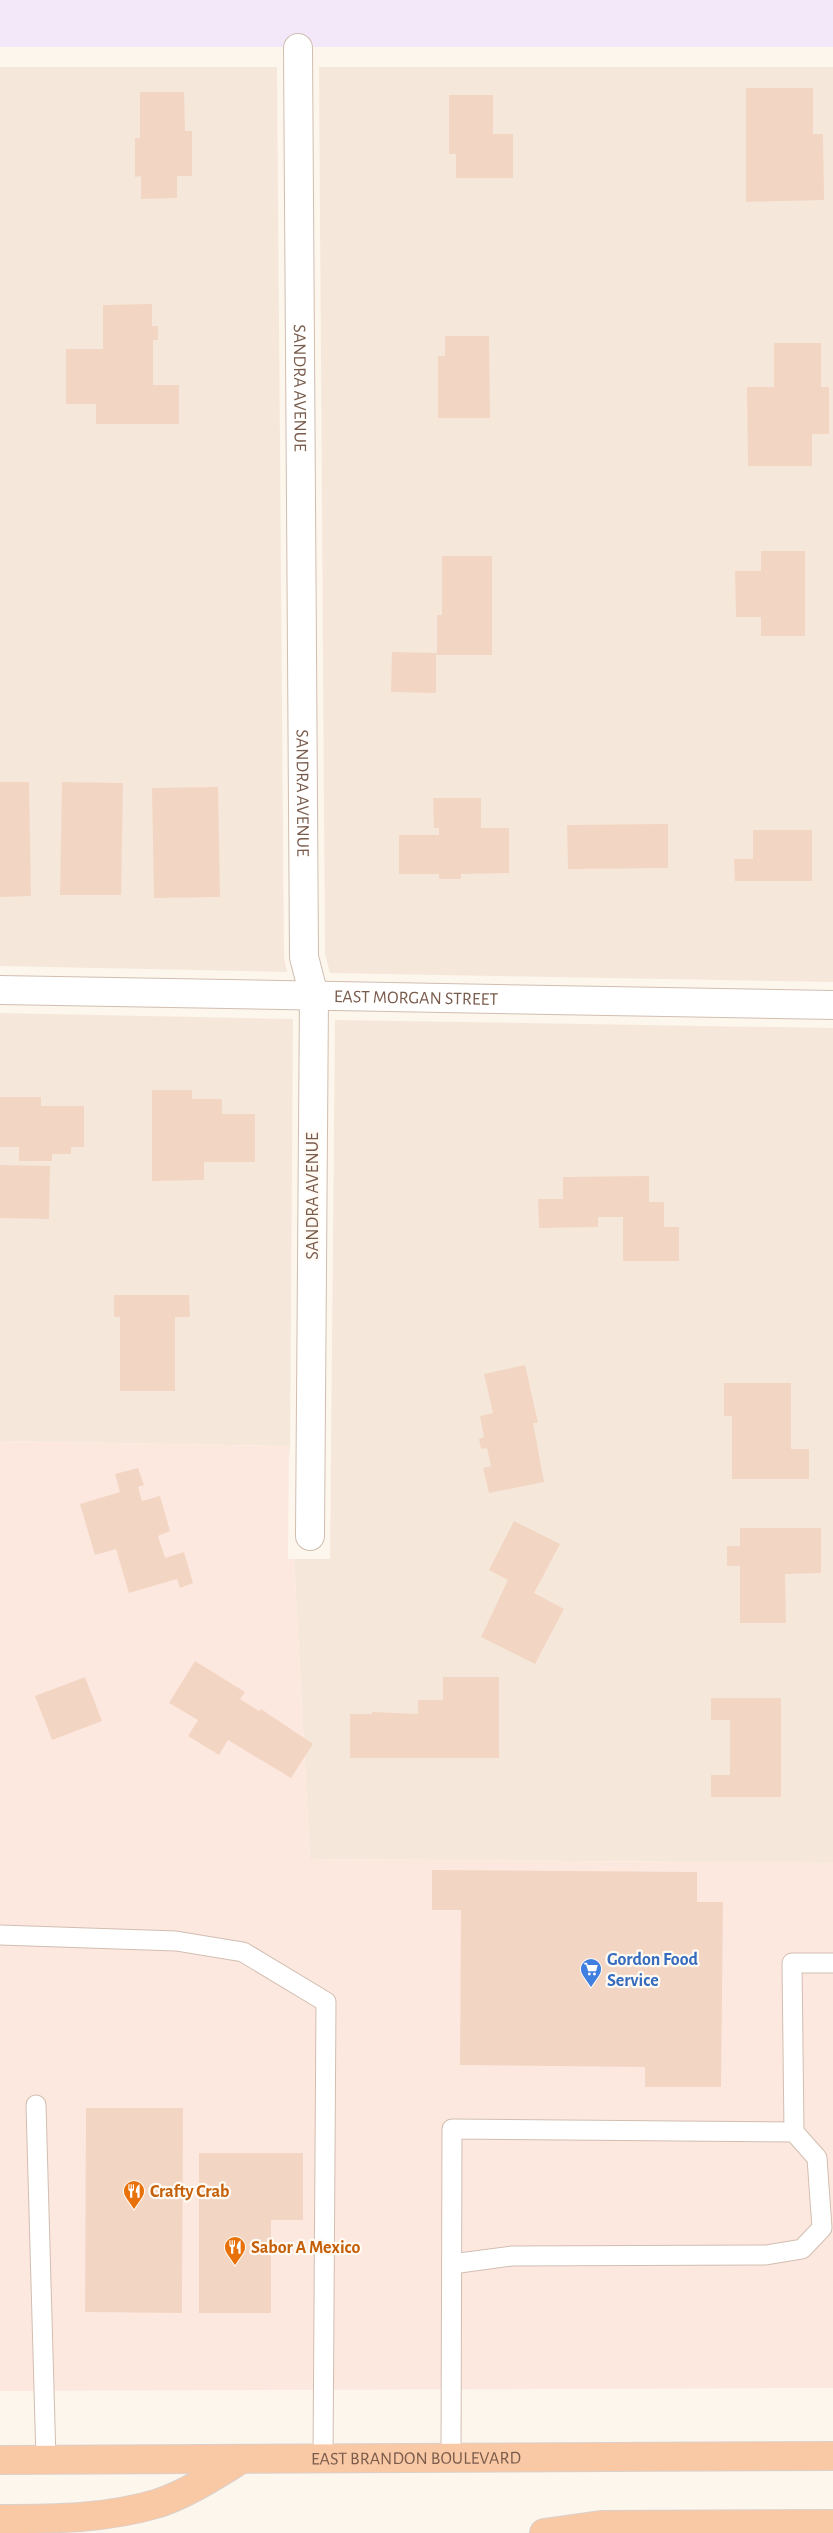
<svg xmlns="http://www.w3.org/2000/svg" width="833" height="2533" font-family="'Alegreya Sans',sans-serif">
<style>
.residential{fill:#f5e8da}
.commercial{fill:#fde8e0}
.education{fill:#f3e8fa}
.building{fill:#f3d5c3}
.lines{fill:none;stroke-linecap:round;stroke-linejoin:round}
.service-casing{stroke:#d1beb0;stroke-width:21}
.minor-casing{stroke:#d1beb0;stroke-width:30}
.trunk-casing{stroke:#dad1cd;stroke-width:30}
.service{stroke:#fff;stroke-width:19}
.minor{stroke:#fff;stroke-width:28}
.trunk{stroke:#f9c8a4;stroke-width:28}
.labels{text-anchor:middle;stroke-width:4.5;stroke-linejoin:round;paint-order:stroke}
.street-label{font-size:18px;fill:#7a5c4d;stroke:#fffaf3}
.shop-label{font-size:18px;font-weight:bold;fill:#366cbe;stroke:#fffaf3;text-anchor:start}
.food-label{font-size:18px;font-weight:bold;fill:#c56008;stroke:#fffaf3;text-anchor:start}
</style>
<rect width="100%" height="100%" fill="#fdf6ec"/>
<g class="residential">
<path d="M0 67H277L284 957 287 972 0 966Z"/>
<path d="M319 67H833V982L330 973 325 954Z"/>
<path d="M0 1013 293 1019 290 1459 289 1446 0 1441Z"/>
<path d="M335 1020 833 1028V1863L310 1859 294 1559H330Z"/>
</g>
<path class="commercial" d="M0 1441 289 1446 288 1559H294L310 1859 833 1863V2388L0 2391Z"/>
<rect class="education" x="0" y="0" width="833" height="47"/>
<g class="building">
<path d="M746 88H813V134H823L824 200 746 202Z"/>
<path d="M140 92H184L185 131H192V176H177V198L141 199V176L135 177V138H140Z"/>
<path d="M449 95H493V134H513V178H456V154H449Z"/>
<path d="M152 304V326H158V340H153V385H179V424H96V404H66V349H103V305Z"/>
<path d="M445 336H489L490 418H438V356H445Z"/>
<path d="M774 343H821V387H829V434H812V466H748L747 387H774Z"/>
<path d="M761 551H805V636H761V617H736L735 571H761Z"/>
<path d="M442 556H492V655H436V693L391 692 392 652 437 653V615H442Z"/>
<path d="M0 782H29L31 896 0 897Z"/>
<path d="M62 782 123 783 121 895H60Z"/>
<path d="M218 787 220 897 154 898 152 788Z"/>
<path d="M433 798H481V828H509V873L461 874V879H439V874H399V835H439V828H434Z"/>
<path d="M668 824V868L568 869 567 825Z"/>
<path d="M753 830H812V881H735L734 859H753Z"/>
<path d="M152 1090H192V1099H222V1114H255V1162H204V1180L152 1181Z"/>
<path d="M0 1097H41V1106H84V1147H71V1154H52V1161H19V1147H0Z"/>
<path d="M0 1165 50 1166 49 1219 0 1218Z"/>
<path d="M649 1176V1202H664V1227H679V1261H623V1217H598V1227L539 1228 538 1199H563V1177Z"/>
<path d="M114 1295H189L190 1317H175V1391H120V1317H114Z"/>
<path d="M525 1365 538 1423H533L544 1482 489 1493 483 1468 491 1466 487 1448 481 1449 479 1439 484 1437 480 1416 493 1413 484 1374Z"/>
<path d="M724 1383H791V1449H809V1479H732V1416H724Z"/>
<path d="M138 1468 144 1485 138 1487 142 1501 160 1496 170 1531 153 1538 158 1536 165 1558 184 1552 193 1583 180 1588 177 1579 129 1593 116 1549 95 1555 80 1504 120 1492 115 1474Z"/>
<path d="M514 1521 560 1544 534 1593 564 1609 535 1664 481 1637 508 1580 489 1570Z"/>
<path d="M740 1528H821V1573L785 1574 786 1623H740V1566H727V1546H740Z"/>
<path d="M195 1661 245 1692 240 1699 259 1711 261 1709 313 1744 291 1778 228 1740 219 1755 188 1736 198 1720 169 1703Z"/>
<path d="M85 1677 102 1721 52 1740 35 1696Z"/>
<path d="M443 1677H499V1758H350V1714H372V1712L418 1714V1700H443Z"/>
<path d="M711 1698H781V1797H711V1775H730V1720H711Z"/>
<path d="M432 1870 697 1872V1902H723L721 2087H645V2067L460 2065 461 1910H432Z"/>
<path d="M86 2108H183L182 2313 85 2312Z"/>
<path d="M199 2153H303V2220H271V2313H199Z"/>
</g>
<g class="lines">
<g class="service-casing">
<g id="service">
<path d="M0 1935 176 1941 243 1952 326 2002 323 2459"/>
<path d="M36 2105 46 2460"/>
<path d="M452 2264 512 2256 766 2255 802 2249 822 2228 817 2158 794 2132"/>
<path d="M451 2459 452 2129 794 2132 792 1963H833"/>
</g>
</g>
<g class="minor-casing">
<g id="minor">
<path id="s1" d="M298 48 304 957 314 996 310 1536"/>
<path id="s2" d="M0 990 833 1005"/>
</g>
</g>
<g class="trunk-casing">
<g id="trunk">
<path id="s3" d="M0 2460 833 2456"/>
<path d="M0 2519C53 2519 107 2519 159 2503 188 2493 214 2476 240 2460"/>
<path d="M544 2533 601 2525 833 2524"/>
</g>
</g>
<use href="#service" class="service"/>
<use href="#minor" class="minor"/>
<use href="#trunk" class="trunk"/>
</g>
<defs>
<g id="supermarket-pin" transform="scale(1.125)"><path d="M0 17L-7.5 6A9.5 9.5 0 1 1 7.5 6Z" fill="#3f7fe0" stroke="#fffaf3"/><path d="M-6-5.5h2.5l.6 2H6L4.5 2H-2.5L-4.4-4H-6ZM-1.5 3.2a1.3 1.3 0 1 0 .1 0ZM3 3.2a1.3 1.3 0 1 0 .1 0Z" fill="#fff"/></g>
<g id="restaurant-pin" transform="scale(1.125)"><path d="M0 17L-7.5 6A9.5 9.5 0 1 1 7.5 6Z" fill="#e8710a" stroke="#fffaf3"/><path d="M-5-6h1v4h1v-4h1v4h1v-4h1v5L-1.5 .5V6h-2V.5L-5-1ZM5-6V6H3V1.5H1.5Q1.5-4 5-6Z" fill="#fff"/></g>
</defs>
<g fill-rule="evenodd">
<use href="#supermarket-pin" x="591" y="1969"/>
<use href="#restaurant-pin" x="134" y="2191"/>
<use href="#restaurant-pin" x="235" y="2247"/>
</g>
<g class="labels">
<g class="street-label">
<text dy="6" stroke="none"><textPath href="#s1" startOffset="340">SANDRA AVENUE</textPath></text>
<text dy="6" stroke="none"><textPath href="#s1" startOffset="745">SANDRA AVENUE</textPath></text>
<text dy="6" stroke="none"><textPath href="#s2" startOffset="416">EAST MORGAN STREET</textPath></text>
<text transform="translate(312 1196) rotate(-90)" y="6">SANDRA AVENUE</text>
<text dy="6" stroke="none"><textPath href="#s3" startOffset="416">EAST BRANDON BOULEVARD</textPath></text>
</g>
<g class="shop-label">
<text x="607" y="1965">Gordon Food<tspan x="607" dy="21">Service</tspan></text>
</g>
<g class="food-label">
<text x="150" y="2197">Crafty Crab</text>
<text x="251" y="2253">Sabor A Mexico</text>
</g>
</g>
</svg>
